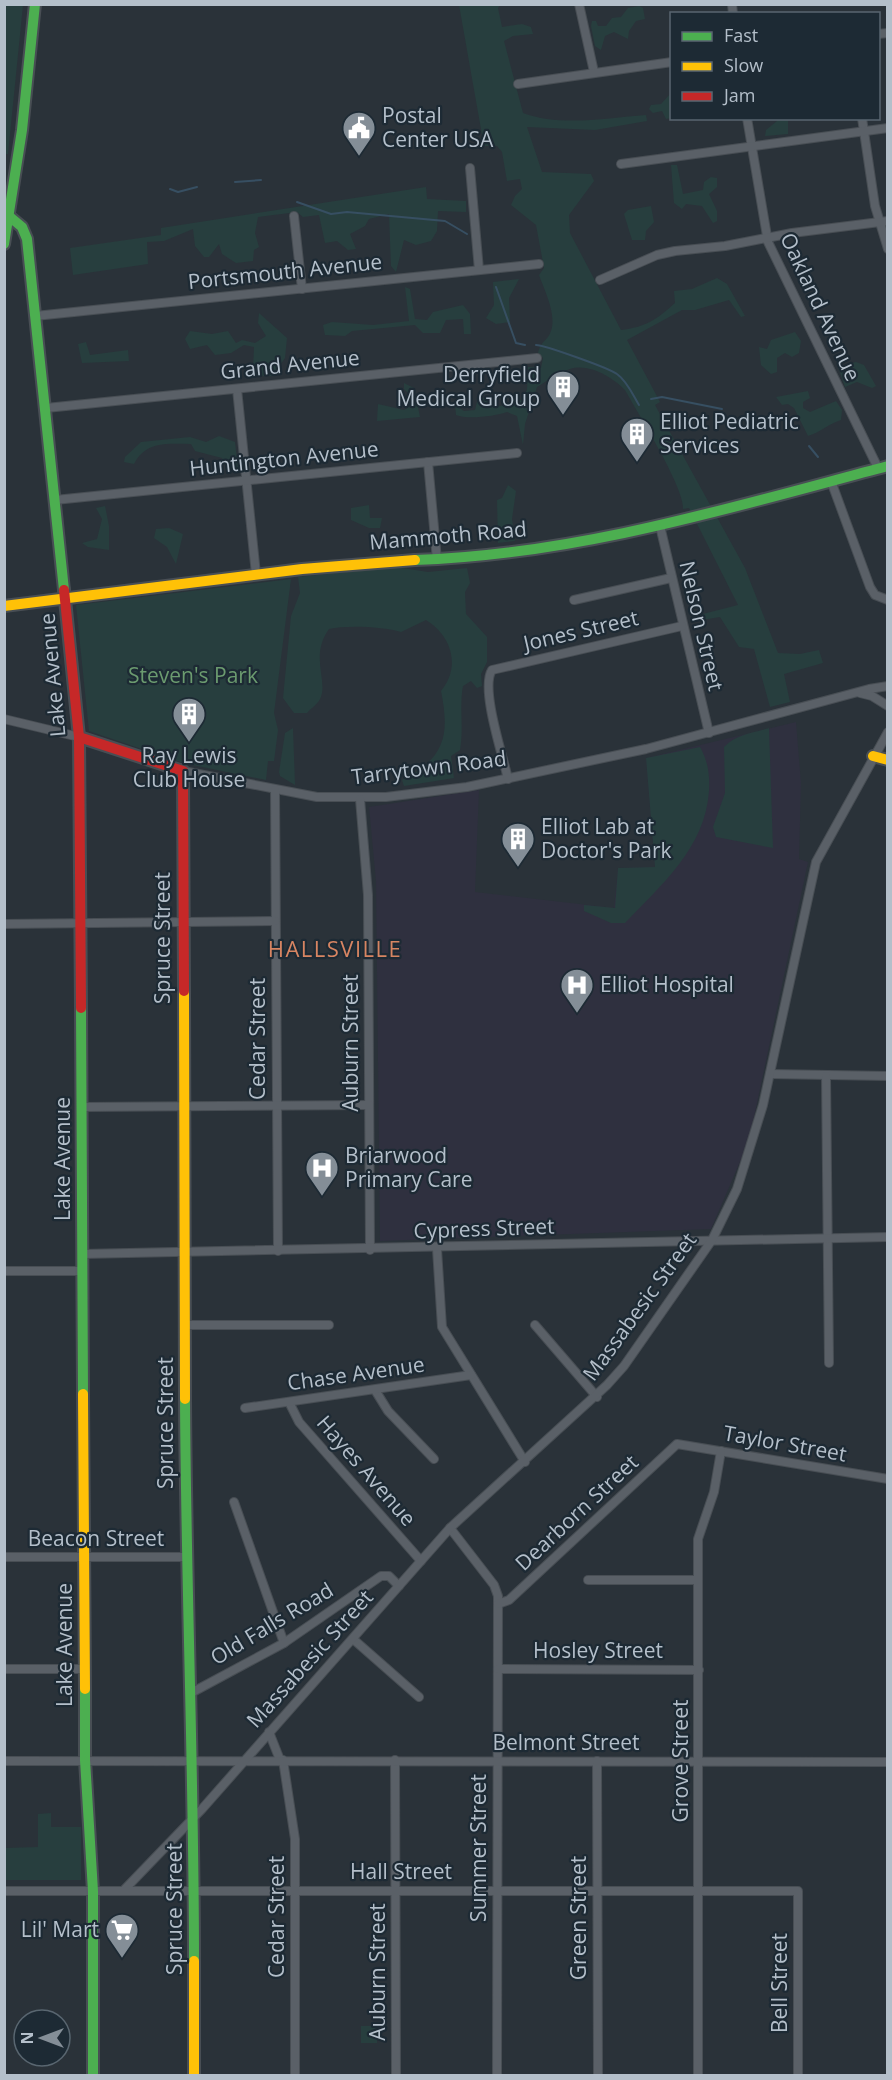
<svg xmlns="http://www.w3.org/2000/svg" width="892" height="2080" font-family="'Open Sans',sans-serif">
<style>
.medical{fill:#2f303f}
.green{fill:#273e3e}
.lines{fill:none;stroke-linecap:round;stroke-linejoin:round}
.stream{stroke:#374f62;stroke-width:2}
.street-casing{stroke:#484e54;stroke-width:10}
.fast-casing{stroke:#484e54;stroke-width:14}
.slow-casing{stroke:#484e54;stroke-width:14}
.jam-casing{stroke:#484e54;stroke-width:14}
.street{stroke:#5a6067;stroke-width:8}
.fast{stroke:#4caf50;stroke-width:10}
.slow{stroke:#ffc107;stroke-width:10}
.jam{stroke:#c62828;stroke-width:10}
.labels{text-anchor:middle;stroke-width:4.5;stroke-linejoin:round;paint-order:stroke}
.poi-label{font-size:21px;fill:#b4bfca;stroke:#1d2a34;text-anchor:start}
.street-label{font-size:21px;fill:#b4bfca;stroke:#1d2a34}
.park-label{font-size:21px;fill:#6b9b6f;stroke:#1d2a34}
.neighbourhood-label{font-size:22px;letter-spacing:1.5px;fill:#d78562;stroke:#1d2a34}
</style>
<rect width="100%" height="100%" fill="#2a3239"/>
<path class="medical" d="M796 722 801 783 799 859 808 862 749 1141 711 1229 380 1241 376 881 369 807 479 790 475 892 614 908 618 868 655 867 646 758Z"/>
<g class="green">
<path d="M4 5H23L8 154H4Z"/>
<path d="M459 5H500L498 8 502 27 522 24 531 27 533 34 513 36 504 41 523 113C560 127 607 118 646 115L647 121 595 130 527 127 542 172 591 174 594 181 569 215 570 233 621 330C646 327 656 320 675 303L674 291 692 289 717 278 727 284 745 316 741 317 729 300 695 310H682L627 340 660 402 655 405 745 568 778 653 800 654 819 650 823 663 784 674 790 702 770 707 754 649 739 647 720 617 696 621 695 616 738 605 689 508 683 509C685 488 637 412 625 390 612 377 589 363 570 369 559 372 547 381 537 387L525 424 523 445 517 416 507 412C496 416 467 420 456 415L455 405 464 411 475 410 478 398H487L496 407 520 401 527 390 528 367 541 368 543 358 538 353C540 344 543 343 548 337 560 320 545 292 539 275L544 268 536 225 511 205 515 196 522 189 520 179 507 181 502 152 497 146H484Z"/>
<path d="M639 6 643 8 645 19 636 21 629 31 628 39 614 32 605 36 601 50 595 46 591 26 592 21H596L598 26H606L612 18 621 17 628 8Z"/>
<path d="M671 93V118L666 119 662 111 653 113 649 109 651 105 661 104Z"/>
<path d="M777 119H788V134L765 136 766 130 777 121Z"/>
<path d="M671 165H677L683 194 703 190 704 182 711 177 717 178V187L709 194 717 211V221L713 223 702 206 686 204 682 209 674 203Z"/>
<path d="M426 187 427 199 466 201V212L438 211 437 231 431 241 416 245 404 240 396 272 391 266 389 214 369 219 365 226 350 234 356 249 348 250 337 241 325 243 319 215 303 217 297 212 258 217 255 233 259 247 254 250 253 261 236 263 222 254 219 244 209 257H204L195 246 193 229 164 241 147 242 148 264 73 275 70 248 161 235V228Z"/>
<path d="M651 206 654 222 646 231 645 240H632L624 214 628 210Z"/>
<path d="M519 279 509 298 510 322 496 324 486 318 494 305 493 282Z"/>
<path d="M405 287 410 289 415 319 427 320 433 312 463 305 470 314 471 334H464L463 319 446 320 440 333H423L415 325 352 331 345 336 325 335 323 325 332 322 373 325 409 321Z"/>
<path d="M259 313 287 338 285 358 272 376H263L253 369 254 347 244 345 231 353 215 355 207 345 190 349 185 339 190 331 212 334 228 331 236 343 242 340 255 343 266 336 258 323Z"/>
<path d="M795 332 801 341 799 353 792 357 785 353 777 358V372L771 374 761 365 759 347 767 349 771 340Z"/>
<path d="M86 342 90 355 128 350 129 361 82 363 78 344Z"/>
<path d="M856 362 864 365 876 386 872 388 857 382 845 387 838 367Z"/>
<path d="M404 383 414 388 420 417 377 421 378 404 404 410 411 406V396L404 389Z"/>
<path d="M808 391 810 398 803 402V408L810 412 836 401 842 410 841 420C828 424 821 432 808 436L794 408 788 404 782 405 776 397Z"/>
<path d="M219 436 235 442 238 468 228 471 222 458 195 451 191 444C167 444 146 441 134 464L124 462 125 457 141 442 190 437 206 442Z"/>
<path d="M508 485 516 491 512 519 515 541 498 543 497 500 502 498Z"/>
<path d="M369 505 370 518H382L380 528H369L351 520V508Z"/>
<path d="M105 506 109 526V550L88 547 82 543 97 539 102 519 96 508Z"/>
<path d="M169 528 183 534 176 564 167 547 154 538 156 529Z"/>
<path d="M396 567 428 572 467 568 470 583 465 592 466 614 487 637V662L481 674 482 686 477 688 471 681 463 686C459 707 464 728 460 750L451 756 454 778 404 786 402 780C445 758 450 736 441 691 461 667 452 636 426 620L401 632C384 627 348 625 329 629 309 657 329 681 320 699 318 704 310 709 307 713H294L283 698 291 616 300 593 298 577Z"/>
<path d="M291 579 274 713 278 730 274 761H268L266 780 183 763 89 731 76 605Z"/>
<path d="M293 728 295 784V785L280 776 279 772 285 733Z"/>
<path d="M769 728 773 848 716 837 713 827 725 793 724 747C736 734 752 733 769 728Z"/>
<path d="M700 747C708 761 710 775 709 791 705 848 662 884 625 923H611L584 911V905L615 908 618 868 655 867 646 758Z"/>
<path d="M51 1813V1827H81V1880H5V1848L38 1847V1814Z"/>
<rect x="361" y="2026" width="16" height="17"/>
</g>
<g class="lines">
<g class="stream">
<path d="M235 182 261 180"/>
<path d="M170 189 178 192 197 187"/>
<path d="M297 202 331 214 347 212 445 221 467 234"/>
<path d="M496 287 516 343 525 345"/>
<path d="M536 345C544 345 609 368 617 374 627 381 633 395 639 405"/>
<path d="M651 399 662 397 722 409"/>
<path d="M809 446 818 457"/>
</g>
<g class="street-casing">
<g id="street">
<path d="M579 4 594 72"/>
<path d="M732 4 733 14"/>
<path d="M878 34 888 33"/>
<path d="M518 84 672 62"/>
<path d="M747 118 768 242 878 468"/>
<path d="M862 118 875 206 888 249"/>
<path d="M621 164 888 128"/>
<path d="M470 168 479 270"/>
<path d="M294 216 302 289"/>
<path d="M600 280 657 255 675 251 725 246 792 233 888 221"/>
<path d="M35 316 539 264"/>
<path d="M237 389 256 574"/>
<path d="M46 408 537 358"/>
<path d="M428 462 437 560"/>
<path d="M831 481 870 587 875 595 888 600"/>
<path d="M55 500 517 453"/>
<path d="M660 526 709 733"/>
<path d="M574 600 671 578"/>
<path d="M860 693 872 696 888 706"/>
<path d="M4 719 79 737"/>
<path d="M183 771 317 797H386L467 787 646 749 869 689 888 686"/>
<path d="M508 779C503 756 480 688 492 670L682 626"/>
<path d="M275 790 278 1251"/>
<path d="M360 799 368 895 370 1250"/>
<path d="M4 924 275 921"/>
<path d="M770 1074 888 1076"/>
<path d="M826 1076 829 1363"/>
<path d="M82 1107 369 1105"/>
<path d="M437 1249 442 1327 525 1462"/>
<path d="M82 1254 888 1237"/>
<path d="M4 1271H82"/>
<path d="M185 1325H329"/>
<path d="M535 1325 597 1397"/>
<path d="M375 1390 388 1411 434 1459"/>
<path d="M289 1402 299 1422 421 1561"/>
<path d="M245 1408 471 1375"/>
<path d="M234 1502 284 1643"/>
<path d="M450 1528 494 1585 498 1596 497 2076"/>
<path d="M4 1557H186"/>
<path d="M588 1580H698"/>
<path d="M498 1604 509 1600 677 1444 888 1479"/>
<path d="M353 1639 419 1697"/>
<path d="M4 1669H85"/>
<path d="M498 1669 699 1670"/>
<path d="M191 1693 284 1643 381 1576H389L399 1586"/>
<path d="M269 1732 280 1760"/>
<path d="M283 1760 295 1839V2076"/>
<path d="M395 1760 396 2076"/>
<path d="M4 1761 888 1762"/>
<path d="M597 1761 598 2076"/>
<path d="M124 1890 202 1809 450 1528 607 1385 624 1366 712 1240 737 1189 763 1105 816 862 888 732"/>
<path d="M4 1891H798V2076"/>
<path d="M698 2076V1539L714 1492 721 1451"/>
</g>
</g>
<g class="fast-casing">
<g id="fast">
<path d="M10 217 22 227 27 239 64 590"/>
<path d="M4 244 22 130 35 4"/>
<path d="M415 560C576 555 733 507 888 466"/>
<path d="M81 1008 83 1394"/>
<path d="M185 1399C186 1587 194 1774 194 1961"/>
<path d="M85 1689V1760L93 1891V2076"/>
</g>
</g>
<g class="slow-casing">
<g id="slow">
<path d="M4 606 302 569 415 560"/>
<path d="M873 756 888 760"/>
<path d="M184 991 185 1399"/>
<path d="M83 1394 85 1689"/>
<path d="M194 1961V2076"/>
</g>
</g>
<g class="jam-casing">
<g id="jam">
<path d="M64 590 79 737 81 1008"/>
<path d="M79 737 183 771 184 991"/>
</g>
</g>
<use href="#street" class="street"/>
<use href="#fast" class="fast"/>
<use href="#slow" class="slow"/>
<use href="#jam" class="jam"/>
</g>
<defs>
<g id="civic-pin" transform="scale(1.725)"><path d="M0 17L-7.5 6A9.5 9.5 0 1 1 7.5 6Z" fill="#848e97" stroke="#1d2a34"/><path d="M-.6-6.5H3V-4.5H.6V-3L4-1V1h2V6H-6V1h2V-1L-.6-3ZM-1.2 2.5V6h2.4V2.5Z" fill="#fff"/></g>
<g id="building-pin" transform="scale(1.725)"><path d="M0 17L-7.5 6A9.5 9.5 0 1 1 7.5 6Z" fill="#848e97" stroke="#1d2a34"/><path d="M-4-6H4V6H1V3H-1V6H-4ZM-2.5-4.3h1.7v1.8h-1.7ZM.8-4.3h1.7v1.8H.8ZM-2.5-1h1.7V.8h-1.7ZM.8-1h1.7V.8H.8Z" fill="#fff"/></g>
<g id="hospital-pin" transform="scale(1.725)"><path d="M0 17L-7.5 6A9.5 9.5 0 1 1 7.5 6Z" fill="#848e97" stroke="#1d2a34"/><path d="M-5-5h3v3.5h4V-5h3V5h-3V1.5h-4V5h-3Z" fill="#fff"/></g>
<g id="supermarket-pin" transform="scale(1.725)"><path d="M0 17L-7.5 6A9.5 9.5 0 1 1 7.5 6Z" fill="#848e97" stroke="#1d2a34"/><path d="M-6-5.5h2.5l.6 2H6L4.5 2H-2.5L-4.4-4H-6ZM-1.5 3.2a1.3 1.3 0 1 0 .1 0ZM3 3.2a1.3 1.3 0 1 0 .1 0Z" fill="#fff"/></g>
</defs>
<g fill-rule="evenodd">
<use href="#civic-pin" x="359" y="128"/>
<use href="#building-pin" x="563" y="387"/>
<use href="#building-pin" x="637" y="434"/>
<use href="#building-pin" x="189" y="714"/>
<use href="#building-pin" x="518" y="839"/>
<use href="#hospital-pin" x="577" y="985"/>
<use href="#hospital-pin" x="322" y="1168"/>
<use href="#supermarket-pin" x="122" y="1930"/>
</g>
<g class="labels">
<g class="poi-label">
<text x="382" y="123">Postal<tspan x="382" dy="24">Center USA</tspan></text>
<text x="540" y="382" text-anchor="end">Derryfield<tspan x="540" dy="24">Medical Group</tspan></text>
<text x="660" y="429">Elliot Pediatric<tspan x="660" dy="24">Services</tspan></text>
<text x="189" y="763" text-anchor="middle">Ray Lewis<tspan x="189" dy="24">Club House</tspan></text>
<text x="541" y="834">Elliot Lab at<tspan x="541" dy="24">Doctor's Park</tspan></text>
<text x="600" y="992">Elliot Hospital</text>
<text x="345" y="1163">Briarwood<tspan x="345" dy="24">Primary Care</tspan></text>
<text x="99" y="1937" text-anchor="end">Lil' Mart</text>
</g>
<g class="street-label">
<text transform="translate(285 272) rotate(-6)" y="7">Portsmouth Avenue</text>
<text transform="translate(820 307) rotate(65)" y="7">Oakland Avenue</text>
<text transform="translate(290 365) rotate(-6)" y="7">Grand Avenue</text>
<text transform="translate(284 459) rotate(-6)" y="7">Huntington Avenue</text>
<text transform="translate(448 536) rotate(-5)" y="7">Mammoth Road</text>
<text transform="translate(701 626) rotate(77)" y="7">Nelson Street</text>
<text transform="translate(581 631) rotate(-13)" y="7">Jones Street</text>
<text transform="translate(53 675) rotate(-95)" y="7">Lake Avenue</text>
<text transform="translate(429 768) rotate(-7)" y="7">Tarrytown Road</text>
<text transform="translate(163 938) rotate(-90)" y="7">Spruce Street</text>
<text transform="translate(258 1039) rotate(-90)" y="7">Cedar Street</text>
<text transform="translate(351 1043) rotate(-90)" y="7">Auburn Street</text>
<text transform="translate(63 1159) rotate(-90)" y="7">Lake Avenue</text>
<text transform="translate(484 1229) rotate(-2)" y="7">Cypress Street</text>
<text transform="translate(640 1307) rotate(-54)" y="7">Massabesic Street</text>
<text transform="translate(356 1374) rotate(-8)" y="7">Chase Avenue</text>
<text transform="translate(166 1423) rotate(-90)" y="7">Spruce Street</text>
<text transform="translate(785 1444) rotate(10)" y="7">Taylor Street</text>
<text transform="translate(366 1471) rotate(49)" y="7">Hayes Avenue</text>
<text transform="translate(577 1513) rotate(-43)" y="7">Dearborn Street</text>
<text x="96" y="1546">Beacon Street</text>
<text transform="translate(272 1624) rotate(-31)" y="7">Old Falls Road</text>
<text transform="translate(65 1645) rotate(-90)" y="7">Lake Avenue</text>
<text x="598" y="1658">Hosley Street</text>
<text transform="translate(310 1659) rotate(-48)" y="7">Massabesic Street</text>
<text x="566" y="1750">Belmont Street</text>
<text transform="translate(681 1761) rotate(-90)" y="7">Grove Street</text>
<text transform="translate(479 1848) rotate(-90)" y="7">Summer Street</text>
<text x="401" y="1879">Hall Street</text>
<text transform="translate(175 1909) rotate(-90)" y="7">Spruce Street</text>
<text transform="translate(277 1917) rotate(-90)" y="7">Cedar Street</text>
<text transform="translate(579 1918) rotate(-90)" y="7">Green Street</text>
<text transform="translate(378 1972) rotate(-90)" y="7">Auburn Street</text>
<text transform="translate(780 1983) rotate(-90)" y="7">Bell Street</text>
</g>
<g class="park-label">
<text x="193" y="683">Steven's Park</text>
</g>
<g class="neighbourhood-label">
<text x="335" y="957">HALLSVILLE</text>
</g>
</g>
<rect width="892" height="2080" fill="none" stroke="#b4bfca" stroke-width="12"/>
<rect x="670" y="12" width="210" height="108" fill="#1d2a34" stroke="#596670" stroke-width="1.5"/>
<rect x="682" y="32" width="30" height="9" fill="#4caf50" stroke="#596670" stroke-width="1.5"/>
<text x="724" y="42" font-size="18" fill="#b4bfca">Fast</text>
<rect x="682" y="62" width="30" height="9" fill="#ffc107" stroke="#596670" stroke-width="1.5"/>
<text x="724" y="72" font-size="18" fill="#b4bfca">Slow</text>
<rect x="682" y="92" width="30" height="9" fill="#c62828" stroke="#596670" stroke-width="1.5"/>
<text x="724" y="102" font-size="18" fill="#b4bfca">Jam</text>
<g transform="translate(42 2038) rotate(270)"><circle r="28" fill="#1d2a34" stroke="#596670" stroke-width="1.5"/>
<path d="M0-4.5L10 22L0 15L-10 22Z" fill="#848e97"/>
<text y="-9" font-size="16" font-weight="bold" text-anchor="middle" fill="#b4bfca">N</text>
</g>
</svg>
